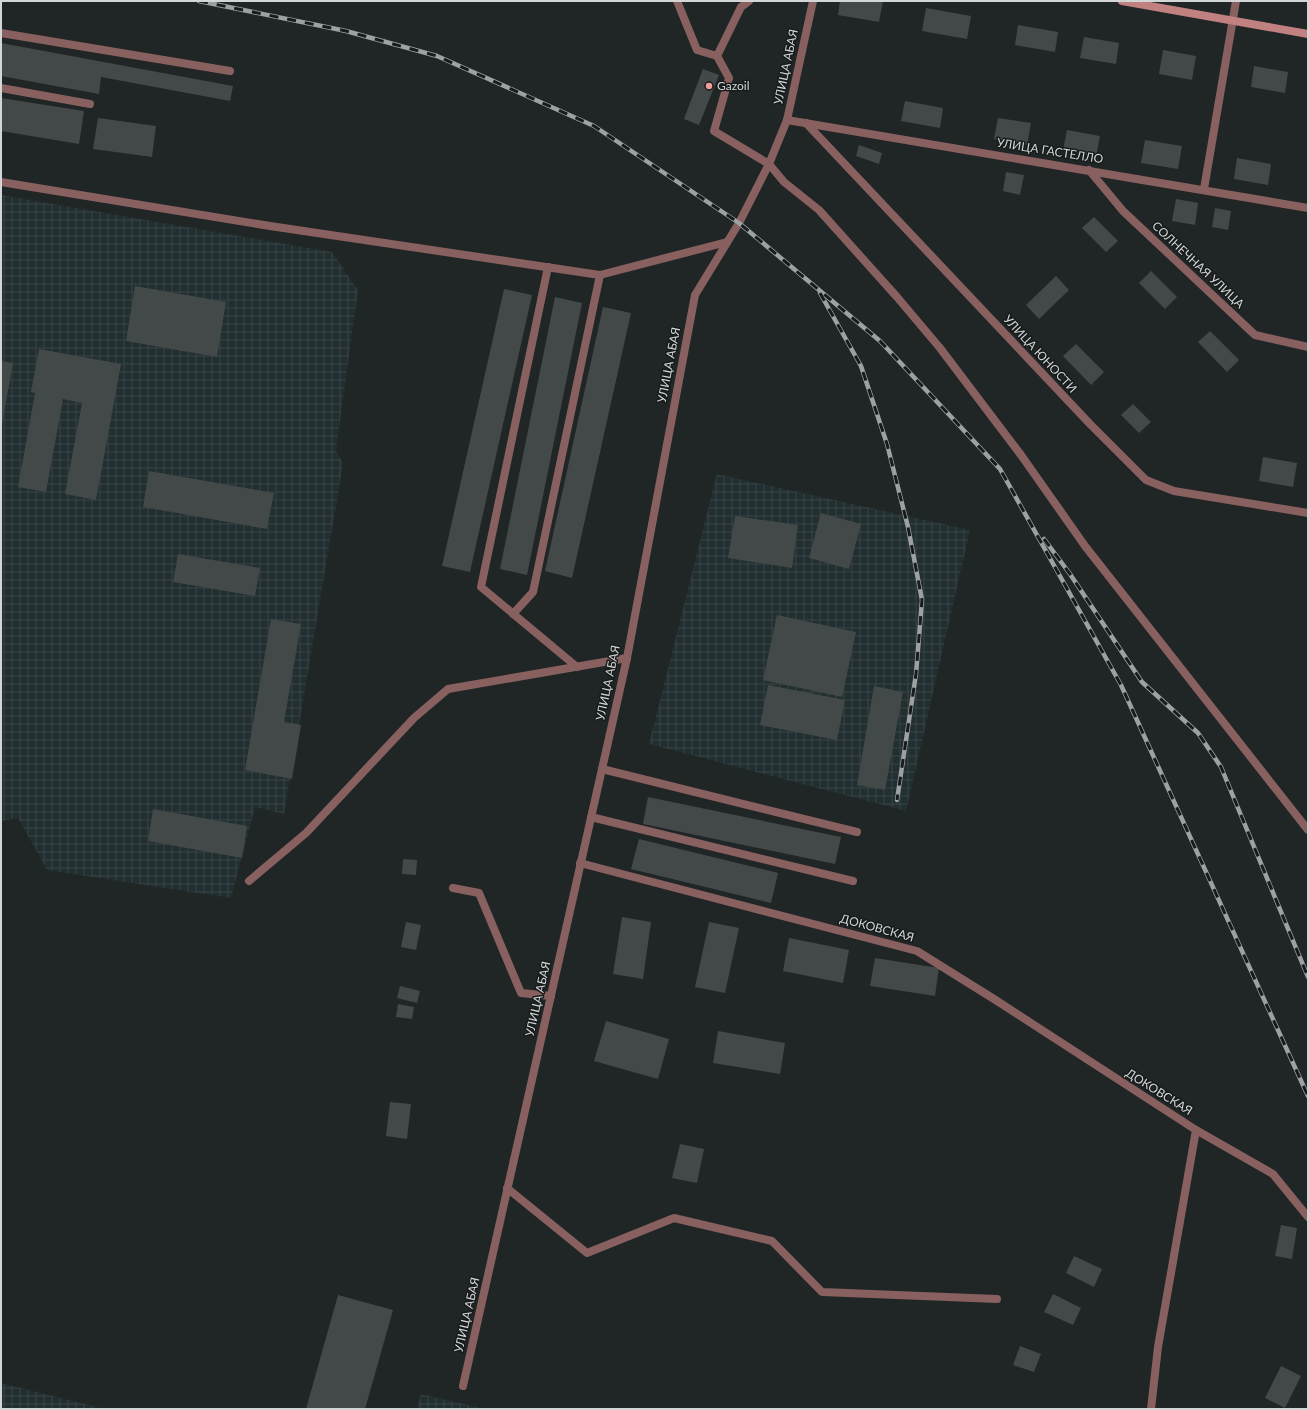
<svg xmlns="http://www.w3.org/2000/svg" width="1309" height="1410" font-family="Lato,sans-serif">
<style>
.industrial{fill:url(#industrial-grid)}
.building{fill:#434848}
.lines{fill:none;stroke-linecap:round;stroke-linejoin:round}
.lane{stroke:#88605f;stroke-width:8}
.street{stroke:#88605f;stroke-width:8}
.secondary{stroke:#c18180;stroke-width:8}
.rail-casing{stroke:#9da1a1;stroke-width:4.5}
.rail{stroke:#171b1c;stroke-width:3;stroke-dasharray:9;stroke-linecap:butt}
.poi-dot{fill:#f59b9a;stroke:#171b1c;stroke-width:1.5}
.labels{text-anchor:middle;stroke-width:3;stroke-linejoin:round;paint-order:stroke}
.street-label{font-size:12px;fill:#d3d6d6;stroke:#171b1c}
.poi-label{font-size:12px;fill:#d3d6d6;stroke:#171b1c;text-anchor:start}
</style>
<defs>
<pattern id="industrial-grid" width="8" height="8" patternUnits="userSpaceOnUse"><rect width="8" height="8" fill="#222f30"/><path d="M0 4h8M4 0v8" fill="none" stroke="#374344"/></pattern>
</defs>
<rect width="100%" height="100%" fill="#202525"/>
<g class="industrial">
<path d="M1 195 332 252 358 290 336 450 343 464 284 814 255 807 231 898 47 870 18 818 1 821Z"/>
<path d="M717 474 970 530 906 811 649 744Z"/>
<path d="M1 1383 105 1409H1Z"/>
<path d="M421 1394 485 1409H417Z"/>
</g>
<g class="building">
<path d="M840 1H883L879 22 838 15Z"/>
<path d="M926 8 971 16 967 39 922 31Z"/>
<path d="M1018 25 1058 32 1055 52 1015 45Z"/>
<path d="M1084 37 1119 43 1116 64 1080 58Z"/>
<path d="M1 43 233 86 230 101 101 77 99 94 1 76Z"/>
<path d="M1163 50 1196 56 1192 80 1159 74Z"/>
<path d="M1254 66 1288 72 1285 93 1251 87Z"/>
<path d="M703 69 719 75 699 125 684 119Z"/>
<path d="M1 98 84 111 79 144 1 131Z"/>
<path d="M905 101 943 108 940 128 901 121Z"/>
<path d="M98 118 156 126 152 157 93 149Z"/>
<path d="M998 118 1031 123 1027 145 994 139Z"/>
<path d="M1067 130 1100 136 1096 157 1063 151Z"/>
<path d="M1145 140 1182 146 1178 169 1141 163Z"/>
<path d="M859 145 882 153 879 164 856 156Z"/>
<path d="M1237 158 1271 164 1268 185 1234 179Z"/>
<path d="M1006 172 1024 175 1020 195 1003 191Z"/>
<path d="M1176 199 1198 203 1195 225 1172 221Z"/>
<path d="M1215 208 1231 211 1228 230 1212 227Z"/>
<path d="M1094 217 1118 241 1106 252 1082 228Z"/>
<path d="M1151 271 1177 297 1165 309 1139 283Z"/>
<path d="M1056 276 1069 290 1039 319 1026 305Z"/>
<path d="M135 286 226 302 217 357 126 341Z"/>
<path d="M504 289 532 295 470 572 442 566Z"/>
<path d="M555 297 582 303 527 575 500 569Z"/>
<path d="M603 307 631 313 572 578 545 571Z"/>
<path d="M1210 331 1239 360 1227 372 1198 342Z"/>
<path d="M1076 344 1104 372 1091 385 1063 356Z"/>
<path d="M39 349 121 364 96 500 65 494 82 403 63 399 46 492 18 487 35 393 31 392Z"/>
<path d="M1 361 13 363 2 424H1Z"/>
<path d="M1133 404 1151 422 1139 433 1121 415Z"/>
<path d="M1263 457 1297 463 1293 487 1259 481Z"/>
<path d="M149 471 274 493 267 529 143 507Z"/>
<path d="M821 513 861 524 849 569 809 558Z"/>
<path d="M735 516 798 525 792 568 728 558Z"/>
<path d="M178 554 260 568 255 596 173 582Z"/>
<path d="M777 615 856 632 842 697 763 680Z"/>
<path d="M271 619 301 624 284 722 301 725 292 779 245 770Z"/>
<path d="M768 685 845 700 837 740 760 725Z"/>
<path d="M874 686 903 692 885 790 857 785Z"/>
<path d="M648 797 841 837 835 864 643 824Z"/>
<path d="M153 809 247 826 242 858 148 841Z"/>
<path d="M639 839 778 873 771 903 631 869Z"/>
<path d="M403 859 417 860 416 875 402 874Z"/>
<path d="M622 917 651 922 643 979 613 974Z"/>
<path d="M406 922 421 925 416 950 401 947Z"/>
<path d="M709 922 739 928 725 993 695 987Z"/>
<path d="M789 938 849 950 843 983 783 971Z"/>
<path d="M875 958 939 968 935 996 870 986Z"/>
<path d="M400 986 420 991 417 1003 397 998Z"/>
<path d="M398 1004 414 1007 412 1019 396 1017Z"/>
<path d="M606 1021 669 1039 658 1079 594 1061Z"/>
<path d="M718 1031 785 1043 780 1074 713 1063Z"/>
<path d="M390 1102 411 1104 407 1139 386 1136Z"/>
<path d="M680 1144 704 1149 697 1183 672 1178Z"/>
<path d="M1281 1225 1297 1228 1292 1259 1275 1256Z"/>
<path d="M1074 1256 1102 1269 1094 1287 1066 1273Z"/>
<path d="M1053 1294 1081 1308 1073 1325 1044 1312Z"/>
<path d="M338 1295 393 1310 365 1409H306Z"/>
<path d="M1020 1346 1041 1354 1034 1372 1013 1365Z"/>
<path d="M1281 1366 1301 1376 1285 1408 1265 1398Z"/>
</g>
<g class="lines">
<g class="lane">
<path d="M677 1 697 50 717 56 741 7 749 1"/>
<path d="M1 33 230 71"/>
<path d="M717 56 729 78 714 131 769 164 784 182 819 210 897 297 940 348 1021 455 1085 546 1308 830"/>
<path d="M1 88 90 104"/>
<path d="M806 123 1090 424 1146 480 1174 491 1308 513"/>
<path d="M1089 170 1123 211 1255 335 1308 347"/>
<path d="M1 182 270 226 600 275 727 242"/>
<path d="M548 267 481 587 577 667"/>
<path d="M513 614 533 592 600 275"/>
<path d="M602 769 857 832"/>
<path d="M591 817 853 881"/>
<path d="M580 863 917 951 994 999 1196 1130 1158 1347 1151 1409"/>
<path d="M249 881 306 833 414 718 448 689 627 658"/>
<path d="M453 888 479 893 521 993 551 996"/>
<path d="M507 1188 587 1253 674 1218 772 1241 822 1292 997 1299"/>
<path d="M463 1386 627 658 695 295 739 223 769 164"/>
</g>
<g class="street">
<path d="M787 120 1308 208"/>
<path d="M769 164 787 120 813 1"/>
<path d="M1204 189 1236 1"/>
<path d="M1196 1130 1273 1174 1308 1217"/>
</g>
<path class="secondary" d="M1122 1 1308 34"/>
<g class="rail-casing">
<g id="rail">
<path d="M199 1 346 31 437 56 594 126 739 223 880 341 1000 469 1121 685 1308 1096"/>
<path d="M820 293 861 366 887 444 908 527 922 600 916 674 897 800"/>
<path d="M1044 539 1070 574 1142 682 1198 733 1221 767 1308 977"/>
</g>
</g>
<use href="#rail" class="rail"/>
</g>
<circle class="poi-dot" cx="709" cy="86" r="4"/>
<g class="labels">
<g class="street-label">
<text transform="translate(786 67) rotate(-78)" y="4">УЛИЦА АБАЯ</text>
<text transform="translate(1050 151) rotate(9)" y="4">УЛИЦА ГАСТЕЛЛО</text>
<text transform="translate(1198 265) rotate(43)" y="4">СОЛНЕЧНАЯ УЛИЦА</text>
<text transform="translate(1040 354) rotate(47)" y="4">УЛИЦА ЮНОСТИ</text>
<text transform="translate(669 365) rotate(-79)" y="4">УЛИЦА АБАЯ</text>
<text transform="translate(608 683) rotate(-78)" y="4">УЛИЦА АБАЯ</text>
<text transform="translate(877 928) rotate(15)" y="4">ДОКОВСКАЯ</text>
<text transform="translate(538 999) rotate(-77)" y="4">УЛИЦА АБАЯ</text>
<text transform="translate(1159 1092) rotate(32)" y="4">ДОКОВСКАЯ</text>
<text transform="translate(467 1315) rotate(-77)" y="4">УЛИЦА АБАЯ</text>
</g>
<g class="poi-label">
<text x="717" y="90">Gazoil</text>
</g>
</g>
<rect width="1309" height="1410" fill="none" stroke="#d3d6d6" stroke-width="4"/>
</svg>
